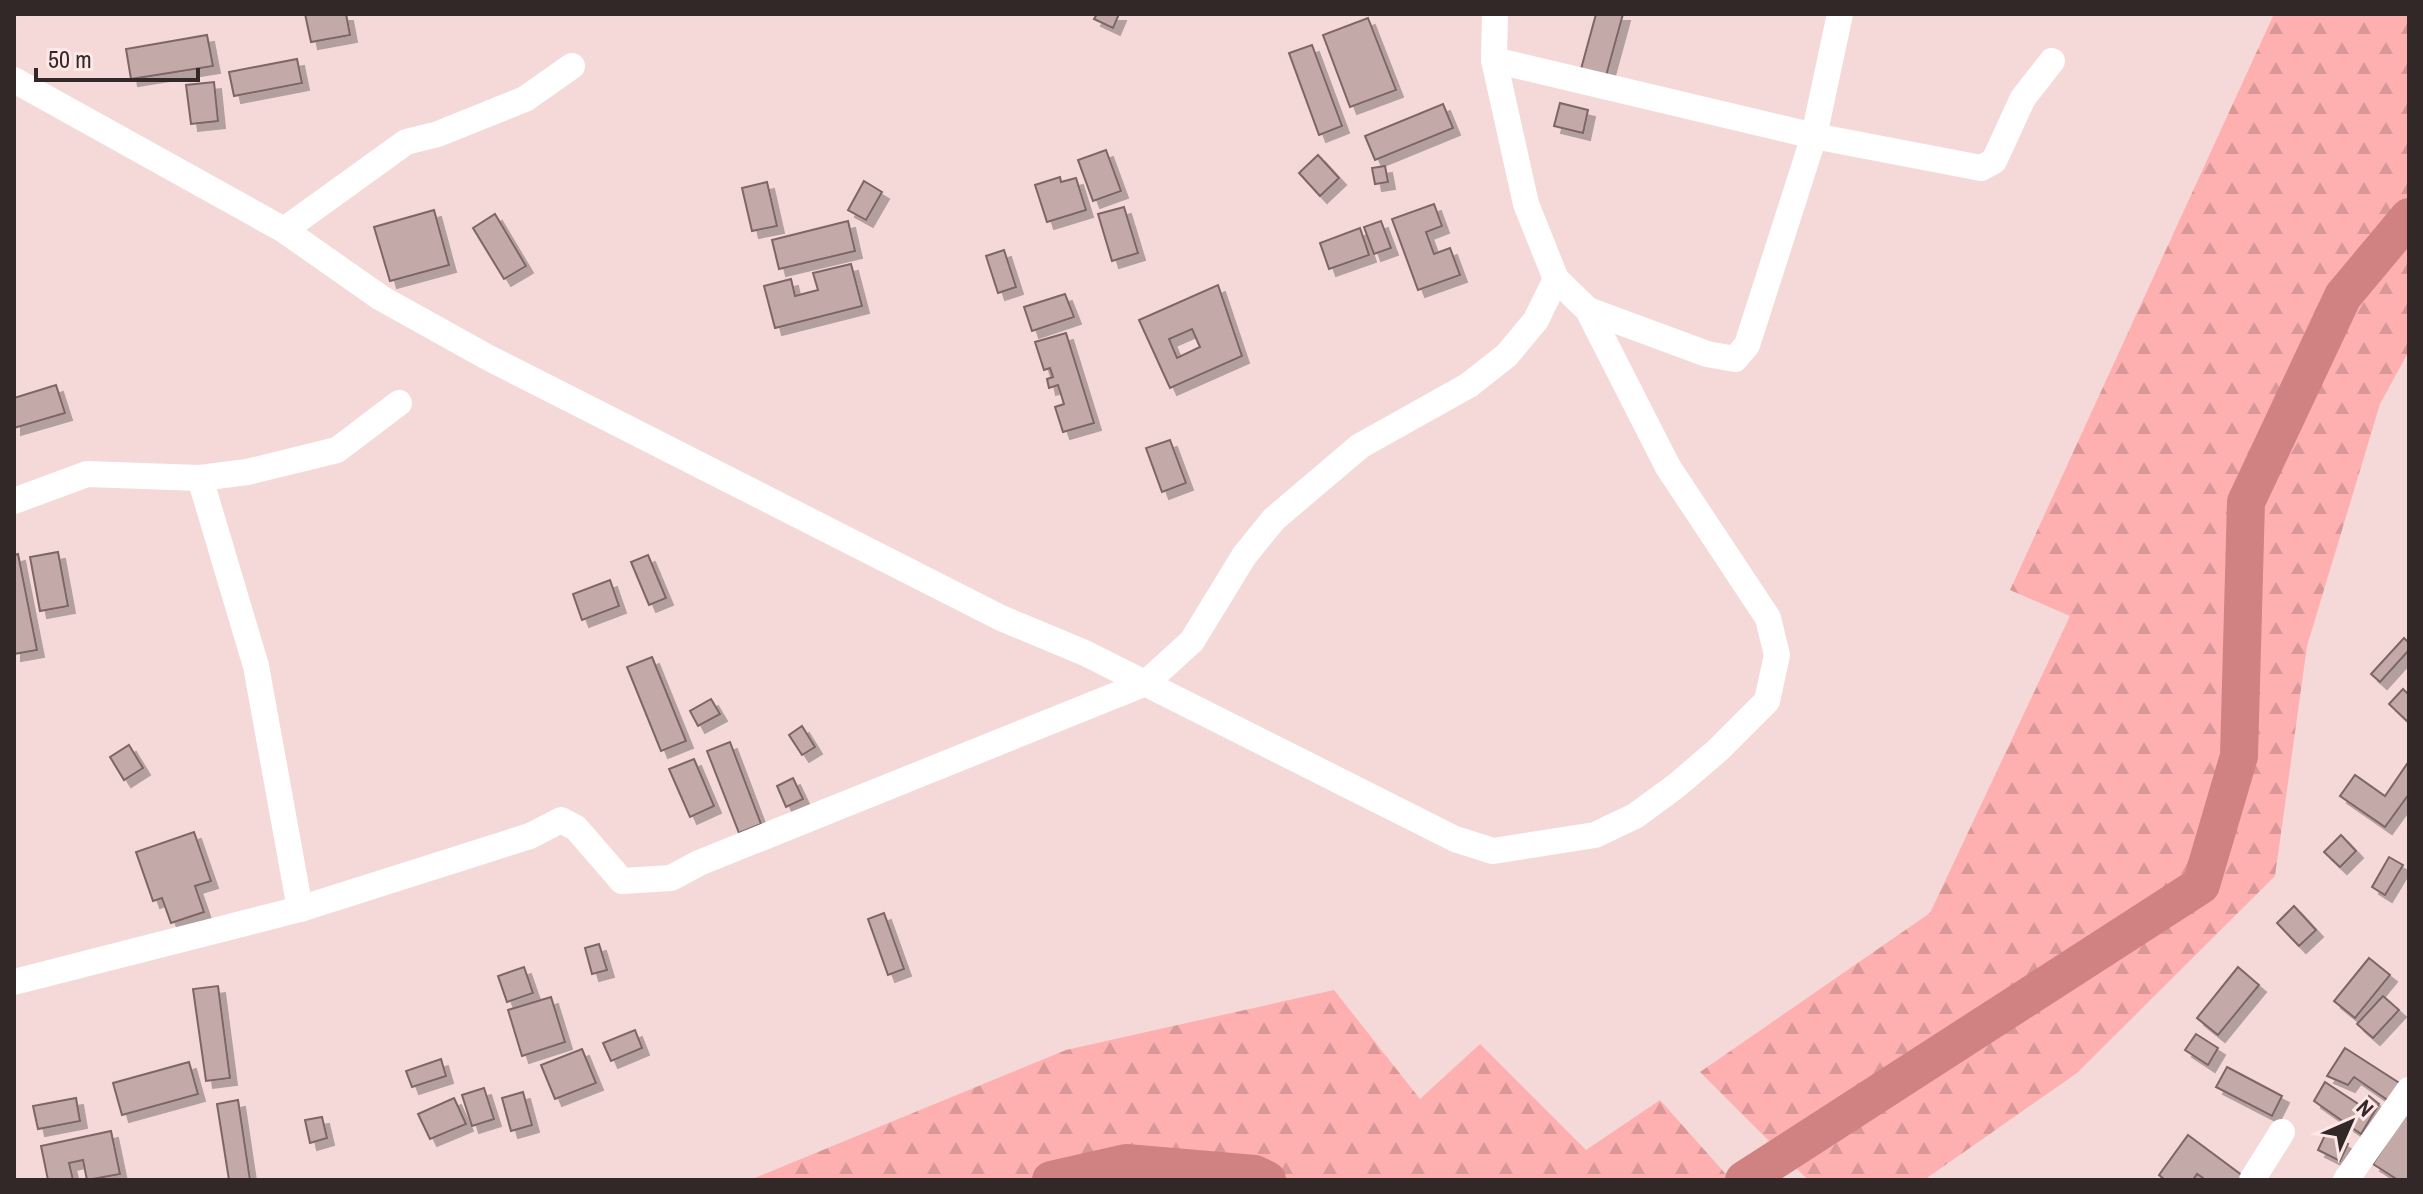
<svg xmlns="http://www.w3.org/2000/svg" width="2423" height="1194" font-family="'Archivo Narrow',sans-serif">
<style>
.forest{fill:url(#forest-firs)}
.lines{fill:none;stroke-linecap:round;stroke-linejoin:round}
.river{stroke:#d08182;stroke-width:38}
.building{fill:#c3a9a8;stroke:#7e6665;stroke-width:2;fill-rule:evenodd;filter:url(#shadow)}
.minor{stroke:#fff;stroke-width:26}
</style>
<defs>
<pattern id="forest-firs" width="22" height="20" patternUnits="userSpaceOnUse" patternTransform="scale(2)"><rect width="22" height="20" fill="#feb0b0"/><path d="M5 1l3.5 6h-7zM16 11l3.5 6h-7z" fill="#da9797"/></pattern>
<filter id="shadow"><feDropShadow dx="7" dy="7" stdDeviation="0" flood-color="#0004"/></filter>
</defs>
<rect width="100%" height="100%" fill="#f4d9d8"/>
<g class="forest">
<path d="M2274 14H2409V351L2380 404 2307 646 2275 876 2077 1073 1924 1180H1808L1700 1072 1930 913 2070 616 2010 590Z"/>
<path d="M1334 990 1420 1099 1480 1044 1586 1150 1660 1100 1731 1180H750L1066 1050Z"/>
</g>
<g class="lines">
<g class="river">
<path d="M1051 1180 1126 1163 1255 1174 1267 1180"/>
<path d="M1744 1180 2201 885 2239 756 2246 502 2343 296 2409 217"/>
</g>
</g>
<g class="building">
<path d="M305 14H346L350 35 311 42Z"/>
<path d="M1097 14H1119L1113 28 1094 19Z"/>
<path d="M1596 14H1623L1606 76 1581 69Z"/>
<path d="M1368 18 1396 90 1350 107 1323 35Z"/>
<path d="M207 35 213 66 131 79 126 49Z"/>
<path d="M1312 45 1342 126 1319 135 1289 53Z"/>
<path d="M297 59 302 83 234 96 229 72Z"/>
<path d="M214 82 218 121 191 124 186 85Z"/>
<path d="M1560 103 1588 110 1583 133 1554 126Z"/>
<path d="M1443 104 1453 128 1375 160 1365 136Z"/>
<path d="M1106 150 1121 191 1093 201 1078 160Z"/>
<path d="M1318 155 1339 178 1320 196 1299 173Z"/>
<path d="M1385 166 1388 182 1375 184 1372 168Z"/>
<path d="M1060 177 1061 182 1076 178 1086 210 1047 222 1035 185Z"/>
<path d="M864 181 882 192 866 220 848 210Z"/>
<path d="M767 182 777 226 752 231 742 188Z"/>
<path d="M1434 204 1442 226 1426 232 1434 254 1450 248 1460 275 1418 290 1392 219Z"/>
<path d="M1124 207 1138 253 1112 261 1098 214Z"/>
<path d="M434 210 449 265 390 281 374 227Z"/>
<path d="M495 214 526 266 504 279 473 228Z"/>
<path d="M848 221 855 251 779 269 772 240Z"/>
<path d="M1381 221 1391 248 1374 254 1364 227Z"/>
<path d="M1360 228 1369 255 1329 269 1320 243Z"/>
<path d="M1004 250 1016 287 998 293 986 256Z"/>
<path d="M851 264 862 306 775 328 764 286 791 279 795 296 818 290 813 273Z"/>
<path d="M1218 285 1242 356 1170 388 1139 320ZM1192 329 1200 347 1177 358 1169 339Z"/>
<path d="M1065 294 1074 317 1032 331 1024 307Z"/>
<path d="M1066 333 1094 423 1063 432 1055 407 1064 404 1058 385 1049 388 1047 379 1053 377 1050 368 1044 370 1035 342Z"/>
<path d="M56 385 65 413 14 428V398Z"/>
<path d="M1170 440 1186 483 1162 492 1146 448Z"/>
<path d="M58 552 68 606 40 611 30 557Z"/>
<path d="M18 554 37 650 14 654V555Z"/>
<path d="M648 555 666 598 649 605 631 562Z"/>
<path d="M610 580 619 606 582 620 573 594Z"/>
<path d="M2404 638 2409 643V650L2380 682 2371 674Z"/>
<path d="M652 657 686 741 661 751 627 667Z"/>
<path d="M2403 689 2409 695V723L2389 704Z"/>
<path d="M711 699 720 714 698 726 690 711Z"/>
<path d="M802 726 815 747 802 755 789 735Z"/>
<path d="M730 742 761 824 739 833 707 751Z"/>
<path d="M129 745 143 768 124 780 110 757Z"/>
<path d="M694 759 714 806 690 817 669 769Z"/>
<path d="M2409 761V794L2385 827 2340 796 2355 775 2385 796Z"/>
<path d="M793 778 803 799 786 807 777 786Z"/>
<path d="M194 832 211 881 195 886 204 912 171 923 162 898 153 901 136 852Z"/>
<path d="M2341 835 2356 851 2340 867 2324 852Z"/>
<path d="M2389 857 2403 865 2385 895 2372 887Z"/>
<path d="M2294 906 2316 930 2299 946 2277 923Z"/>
<path d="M884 913 904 969 888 975 868 919Z"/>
<path d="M599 944 607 970 592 974 585 948Z"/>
<path d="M2369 958 2390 975 2355 1018 2334 1001Z"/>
<path d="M524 967 533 993 507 1002 498 976Z"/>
<path d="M2238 967 2259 985 2218 1035 2197 1018Z"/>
<path d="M218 986 230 1078 206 1081 193 989Z"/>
<path d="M2383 996 2399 1010 2373 1038 2357 1024Z"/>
<path d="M551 997 565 1042 522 1056 508 1010Z"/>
<path d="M635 1030 642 1048 611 1061 603 1043Z"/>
<path d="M2196 1034 2218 1048 2208 1065 2185 1050Z"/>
<path d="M2345 1048 2401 1084 2389 1101 2354 1077 2348 1085 2327 1076Z"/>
<path d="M582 1049 596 1083 555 1099 541 1065Z"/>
<path d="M441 1059 446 1076 412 1087 406 1071Z"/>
<path d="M189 1062 198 1094 122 1115 113 1083Z"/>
<path d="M2227 1067 2282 1096 2272 1116 2216 1087Z"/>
<path d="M2325 1082 2363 1107 2369 1096 2379 1104 2361 1134 2314 1101Z"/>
<path d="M484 1088 494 1119 472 1126 462 1095Z"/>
<path d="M523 1092 532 1125 511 1131 502 1098Z"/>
<path d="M76 1098 80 1121 38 1129 33 1106Z"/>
<path d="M454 1098 466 1124 430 1139 418 1114Z"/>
<path d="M238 1100 250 1180H229L217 1104Z"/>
<path d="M2409 1108V1180H2398L2373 1164Z"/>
<path d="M322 1117 327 1138 310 1143 305 1120Z"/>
<path d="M111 1131 120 1174 87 1180 83 1160 69 1163 73 1180H48L41 1146Z"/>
<path d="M2326 1133 2348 1144 2340 1161 2318 1150Z"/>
<path d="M2188 1135 2243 1176 2240 1180H2206L2197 1174 2193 1180H2165L2159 1175Z"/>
</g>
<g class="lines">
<g class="minor">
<path d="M1494 60 1814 136 1981 168 1994 161 2023 98 2052 61"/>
<path d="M14 80 284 230 381 298 487 357 1001 618 1085 653 1455 839 1493 851 1595 835 1635 816 1676 786 1718 750 1767 701 1777 655 1768 618 1668 467 1588 310 1556 279"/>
<path d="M284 230 406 142 438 134 525 99 572 66"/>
<path d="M1588 310 1707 354 1735 359 1747 345 1814 136 1840 14"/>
<path d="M200 478 256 666 300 909"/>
<path d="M14 501 87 474 200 478 247 472 337 450 399 403"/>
<path d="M14 982 300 909 530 836 561 820 576 828 622 881 671 878 699 863 1146 683 1192 641 1244 556 1274 519 1360 446 1469 385 1507 355 1536 320 1556 279 1526 204 1494 60 1495 14"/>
<path d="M2252 1180 2282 1132"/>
<path d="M2346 1180 2409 1090"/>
</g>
</g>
<rect width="2423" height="1194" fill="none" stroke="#322828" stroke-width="32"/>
<g transform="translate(2351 1122) rotate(45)" stroke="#fee7e7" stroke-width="6" paint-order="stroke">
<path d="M0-6L14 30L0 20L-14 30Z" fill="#322828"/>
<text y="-12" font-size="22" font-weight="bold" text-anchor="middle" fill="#322828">N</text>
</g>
<path d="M36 68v12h162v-12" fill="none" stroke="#322828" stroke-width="4"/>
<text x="48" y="68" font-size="24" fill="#322828" stroke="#fee7e7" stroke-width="6" paint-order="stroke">50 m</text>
</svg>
